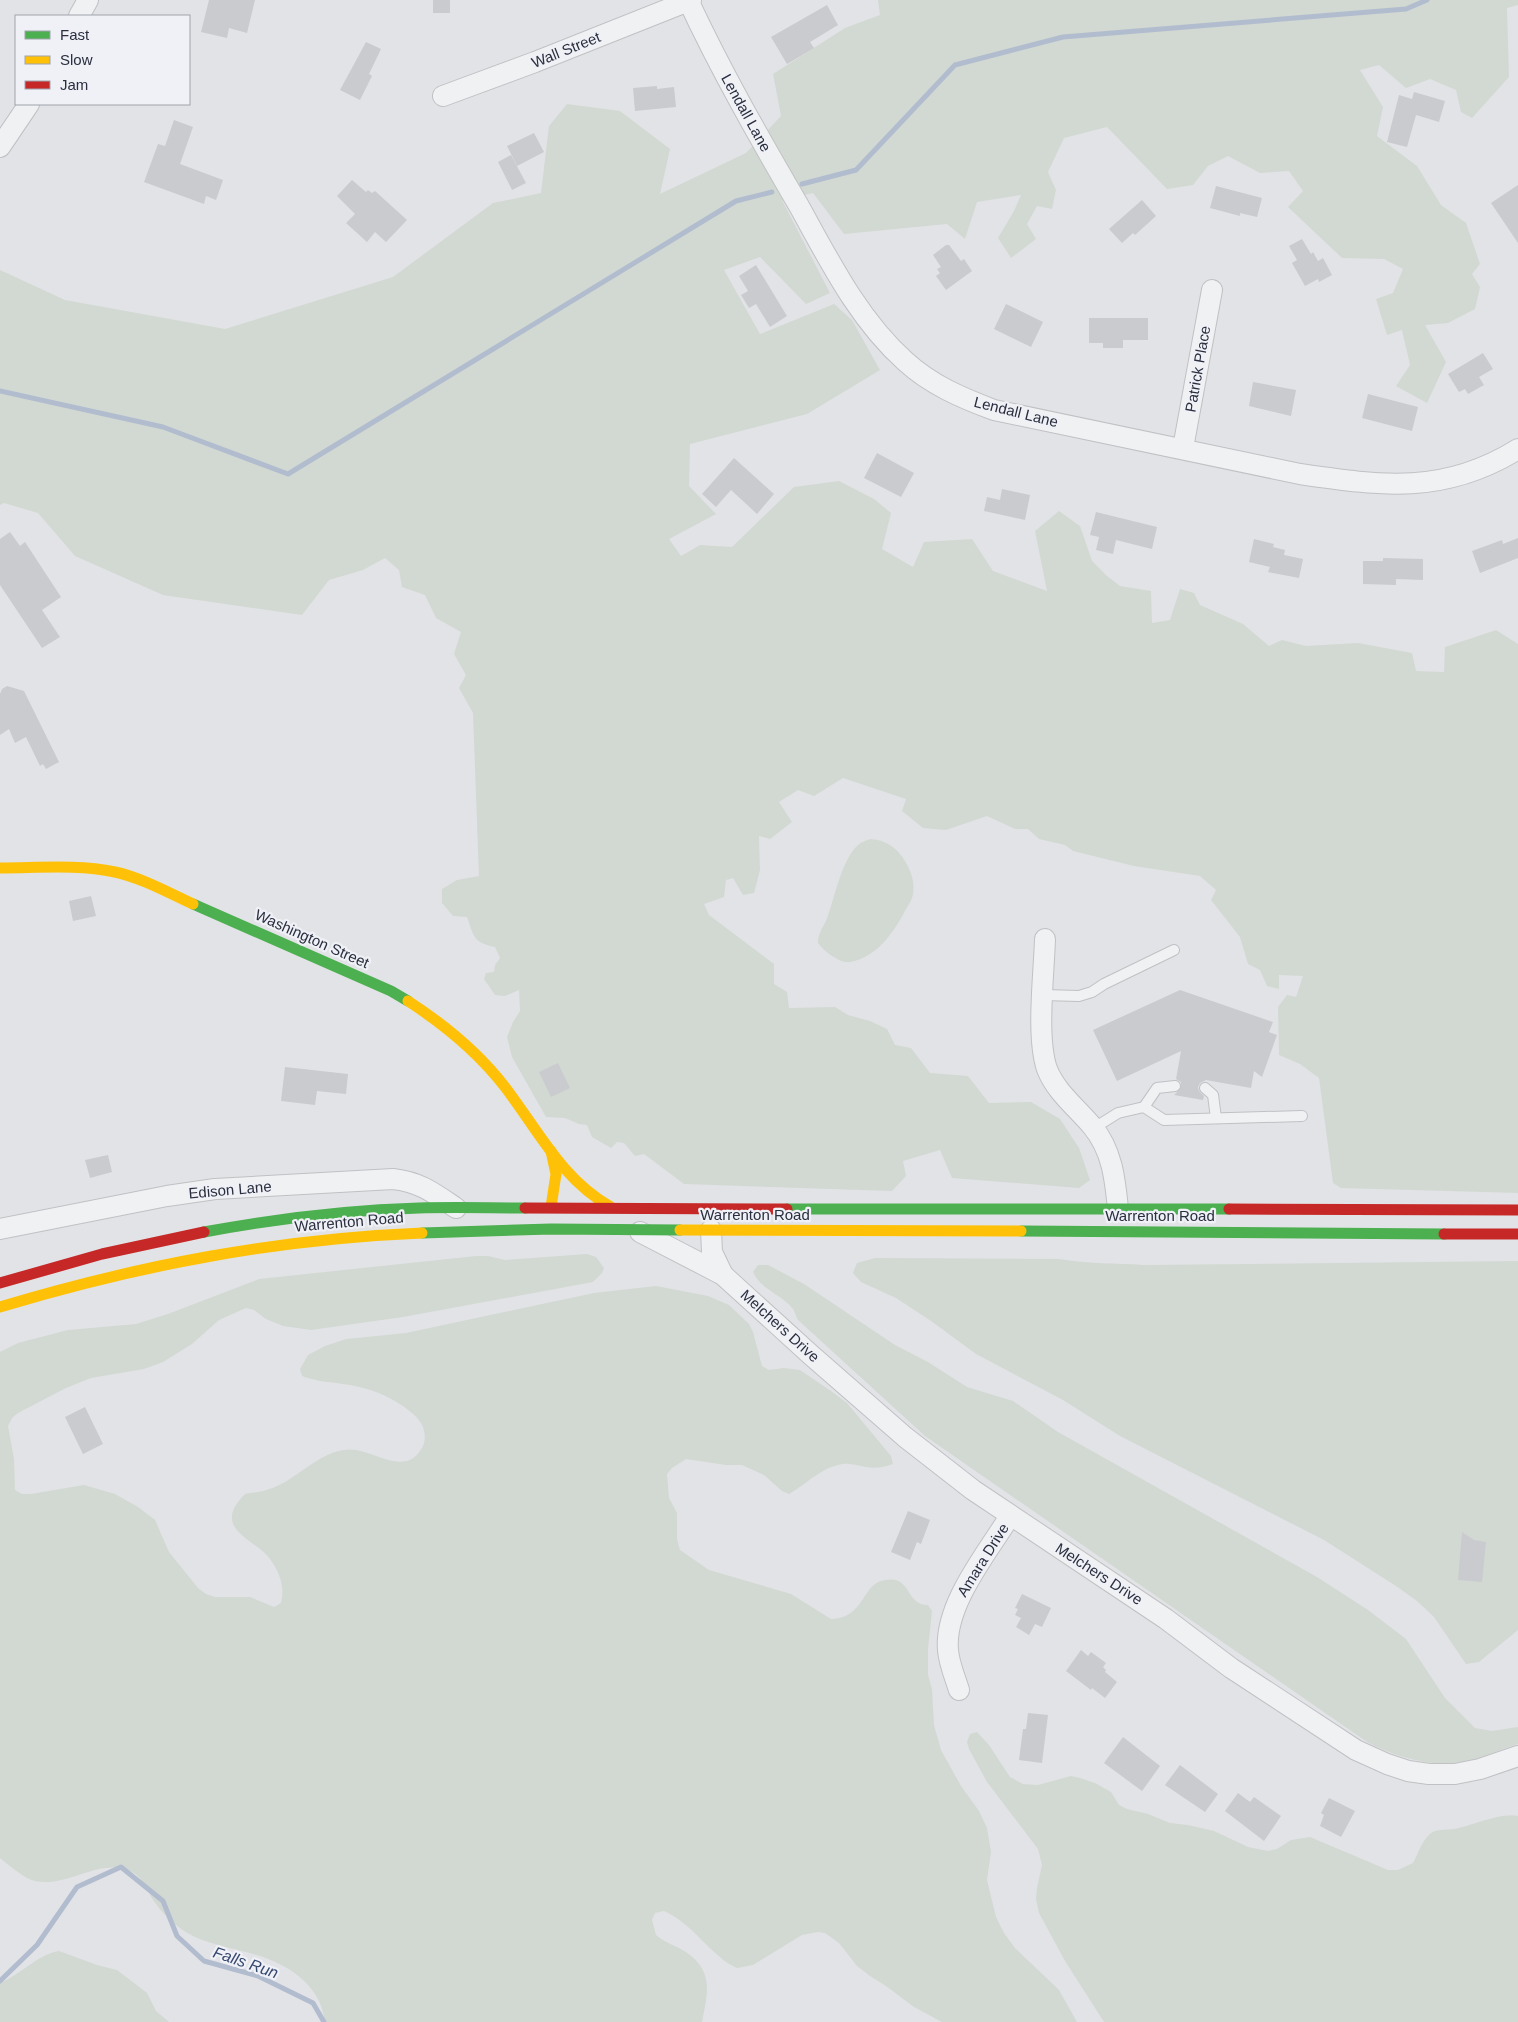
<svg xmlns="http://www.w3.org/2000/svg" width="1518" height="2022" font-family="Helvetica,sans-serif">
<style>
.green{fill:#d2d9d2}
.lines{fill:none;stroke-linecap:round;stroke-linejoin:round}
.stream{stroke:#b2bccf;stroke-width:5}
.building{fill:#cacbce}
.lane-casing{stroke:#c0c1c4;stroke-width:12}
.street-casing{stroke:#c0c1c4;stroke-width:22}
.lane{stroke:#f0f1f3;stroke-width:10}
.street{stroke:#f0f1f3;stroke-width:20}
.fast{stroke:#4caf50;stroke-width:11}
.slow{stroke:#ffc107;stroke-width:11}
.jam{stroke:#c62828;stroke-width:11}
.labels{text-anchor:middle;stroke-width:4.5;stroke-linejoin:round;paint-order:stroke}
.street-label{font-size:15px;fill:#2a2e3e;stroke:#eff1f6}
.water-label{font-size:16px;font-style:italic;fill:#37486f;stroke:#eff1f6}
</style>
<rect width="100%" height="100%" fill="#e2e3e6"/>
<g class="green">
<path d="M878 0H1518V5L1507 8 1509 77 1472 118 1461 112 1456 90 1430 79 1406 88 1379 65 1360 70 1383 107 1377 136 1417 166 1441 205 1466 223 1480 264 1472 274 1480 287 1475 309 1448 323 1425 325 1446 362 1427 403 1396 386 1410 365 1402 330 1387 335 1376 299 1393 293 1403 269 1384 259 1342 258 1288 207 1303 191 1289 171 1260 173 1228 156 1208 166 1193 185 1167 189 1107 127 1064 138 1048 172 1056 190 1052 209 1037 206 1027 224 1036 239 1011 258 998 238 1014 211 1021 195 977 202 965 239 947 224 844 234 813 193 782 200 830 293 806 304 760 257 724 270 760 334 834 304 852 320 880 370 807 414 690 444 689 486 716 514 669 539 681 556 700 545 732 547 794 487 839 481 874 499 891 513 882 549 913 567 924 542 972 539 993 571 1047 591 1035 531 1059 511 1080 526 1092 561 1107 576 1120 586 1151 591 1152 623 1170 620 1180 589 1194 593 1200 605 1243 624 1269 646 1282 640 1306 646 1358 643 1412 653 1416 671 1444 672 1445 647 1496 630 1518 644V1193L1341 1188 1333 1183 1319 1078 1300 1064 1279 1055 1278 1007 1287 995 1296 997 1303 976 1279 975V989L1267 986 1260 970 1248 964 1240 937 1211 900 1216 890 1200 876 1134 866 1073 851 1065 845 1039 839 1028 829H1015L987 816 946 830 923 828 902 811 906 799 843 778 814 796 798 790 779 802 792 822 770 839 759 836 760 870 754 893 743 895 733 878 726 880 724 897 704 904 709 915 774 964V984L787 992 789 1008 835 1007 848 1015 870 1021 887 1029 895 1045 911 1048 930 1073 968 1076 989 1103 1031 1102 1060 1119 1079 1148 1090 1180 1079 1188 952 1178 940 1150 903 1161 906 1176 892 1191 684 1184 644 1154 635 1156 624 1143 617 1142 611 1148 592 1137 587 1125 579 1124 565 1118 546 1117 512 1057 507 1037 513 1022 520 1011 519 990 505 996 495 995 484 979 486 973 494 972 495 965 500 958 495 947C473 943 474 936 467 917L453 916 442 903V889L457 880 479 876 473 713 459 688 466 675 454 654 461 632 436 618 425 595 402 587 399 570 385 558 363 570 329 580 302 615 163 595 75 556 38 513 4 503 0 505V270L65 300 225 329 393 277 493 203 541 193 549 126 567 104 620 111 670 149 660 194 746 153 781 116 773 74 845 28 880 15Z"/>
<path d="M871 839C886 840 897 848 905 861 911 872 915 881 913 894 912 901 908 905 905 911 894 932 876 958 850 962 840 964 824 951 818 943 818 934 822 929 826 921 834 901 841 861 857 846 861 842 866 840 871 839Z"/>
<path d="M587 1254 596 1257 604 1268 602 1273 593 1282 403 1317 311 1330 283 1326 266 1319 254 1310 246 1308 219 1320 192 1344 163 1362 144 1369 91 1378 66 1388 18 1413 12 1418 8 1426 14 1459 15 1490 22 1494H31L84 1485 115 1494 138 1507 155 1520 169 1552 198 1588 206 1594 215 1597H250L274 1607 281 1603C285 1587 280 1573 270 1559 254 1538 210 1529 245 1494 260 1492 271 1490 285 1482 304 1471 322 1453 344 1450 365 1446 388 1466 407 1461 415 1459 422 1450 424 1443 427 1430 421 1421 412 1413 392 1396 368 1387 343 1384 329 1382 315 1381 302 1376L300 1369 308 1355 325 1346 346 1339 406 1333 594 1293 656 1286 708 1296 729 1305 749 1324 753 1332 762 1366 769 1370 784 1368 800 1370 831 1391 847 1403 891 1456 893 1464C885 1467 875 1469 866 1467 858 1466 852 1463 843 1464 821 1467 807 1484 789 1494L782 1491 764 1475 742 1465H726L686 1459 672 1468 667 1474 669 1498 677 1513V1539L680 1550 709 1570 791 1594 831 1619C866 1618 861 1583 885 1580 912 1575 905 1605 928 1605L932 1611 928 1649V1674L932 1690 934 1725 941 1750 961 1786 979 1811 987 1828 991 1852 987 1880 996 1917 1004 1933 1015 1948 1059 1990 1077 2022H942L914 2007 886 1986 870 1976 857 1966 839 1943 825 1933 818 1932 802 1935 753 1965 737 1968C710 1956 694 1924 664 1911L655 1913 652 1920 656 1935C665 1943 677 1946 686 1952 715 1972 707 1994 702 2022H325C321 1988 294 1968 263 1957 237 1948 208 1946 184 1931 174 1924 163 1914 156 1904 147 1892 144 1876 128 1870 96 1859 67 1888 35 1881 23 1878 9 1865 0 1858V1352L18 1343 68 1330 136 1324 168 1314 259 1279 476 1256H488L505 1260Z"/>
<path d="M875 1258 1059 1259C1087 1264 1116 1263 1144 1265L1518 1261V1630L1479 1662 1466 1664 1434 1617 1417 1601 1396 1586 1324 1540 1120 1436 1063 1400 976 1354 931 1321 896 1298 861 1282 853 1273 857 1263Z"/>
<path d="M758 1265H768L804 1284 895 1345 928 1362 967 1387 1013 1401 1058 1432 1317 1577 1368 1610 1406 1639 1445 1698 1475 1728 1492 1731 1518 1727V1744C1503 1748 1490 1755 1475 1759 1438 1770 1400 1759 1367 1742L925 1436 798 1320C796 1317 795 1312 793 1309 782 1294 761 1290 753 1272Z"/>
<path d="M977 1732 989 1745 1010 1777 1023 1784 1038 1785 1071 1776 1080 1778 1095 1783 1111 1792 1119 1805 1127 1809 1148 1814 1170 1823 1188 1825 1214 1831 1248 1847 1268 1851 1277 1849 1291 1840 1310 1837 1388 1870H1398L1413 1863C1418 1854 1422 1840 1431 1833 1437 1829 1446 1830 1454 1829 1472 1826 1501 1812 1518 1816V2022H1104L1065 1961 1039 1913 1036 1899 1037 1888 1042 1865 1038 1849 987 1782 969 1749 967 1742 970 1734Z"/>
<path d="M59 1951 97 1965 117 1970 147 1993 156 2011 169 2022H0V1983C20 1975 38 1954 59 1951Z"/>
</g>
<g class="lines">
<g class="stream">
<path d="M802 184 856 170 955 65 1063 37 1406 9 1427 0"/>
<path d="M0 391 163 427 288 474 736 201 772 192"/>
<path d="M0 1981 37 1945 77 1887 121 1867 163 1901 177 1936 204 1961 258 1976 313 2003 324 2022"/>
</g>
</g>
<g class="building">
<path d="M209 0H255L247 33 229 28 227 38 201 32Z"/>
<rect x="433" y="0" width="17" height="13"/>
<path d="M827 5 838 25 810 42 814 48 787 64 771 37Z"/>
<path d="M366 42 381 49 369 74 372 76 360 100 340 90Z"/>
<path d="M657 86V89L674 87 676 107 635 111 633 88Z"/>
<path d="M1414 92 1445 101 1439 122 1416 115 1407 147 1387 142 1399 95 1412 99Z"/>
<path d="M174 120 193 127 180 164 223 180 216 200 206 196 204 204 144 182 158 144 165 146Z"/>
<path d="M534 133 544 152 517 166 507 146Z"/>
<path d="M511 155 526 183 512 190 498 162Z"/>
<path d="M352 180 366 192 368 190 372 193 375 191 407 220 386 242 375 232 367 242 346 223 355 214 337 196Z"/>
<path d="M1518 185V243L1491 203Z"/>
<path d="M1216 186 1262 198 1257 217 1240 213V216L1210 208Z"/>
<path d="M1142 200 1156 216 1135 235 1133 233 1122 243 1109 229Z"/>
<path d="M1302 239 1311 254 1313 252 1318 261 1323 258 1332 275 1319 282 1318 279 1305 286 1292 263 1297 260 1289 246Z"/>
<path d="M946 245H949L961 261 964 259 972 271 946 290 936 276 940 273 937 269 941 267 933 255Z"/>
<path d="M756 265 787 316 770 327 756 304 749 308 741 295 748 291 739 276Z"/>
<path d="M1006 304 1043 322 1031 347 994 329Z"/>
<path d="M1089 318H1148V340H1123V348H1103V343H1089Z"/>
<path d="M1483 353 1493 369 1479 377 1484 385 1468 394 1465 389 1459 392 1448 374Z"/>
<path d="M1253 382 1296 390 1291 416 1249 406Z"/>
<path d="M1368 394 1418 407 1412 431 1362 418Z"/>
<path d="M877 453 914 473 901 497 864 478Z"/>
<path d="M734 458 774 494 757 514 731 490 716 507 702 494Z"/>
<path d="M1002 489 1030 495 1025 520 984 511 987 497 1000 500Z"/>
<path d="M1096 512 1157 527 1152 549 1116 540 1113 554 1096 550 1099 537 1090 535Z"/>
<path d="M10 532 20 546 25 542 61 597 42 610 60 637 42 648 0 585V539Z"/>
<path d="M1518 538V558L1480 573 1472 551 1502 540 1503 544Z"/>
<path d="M1254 539 1274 544 1273 547 1285 550 1284 555 1303 559 1299 578 1268 572 1270 567 1249 562Z"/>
<path d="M1383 558 1423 559V580L1396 579V585L1363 584V561H1383Z"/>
<path d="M7 686 24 691 59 762 46 769 43 764 40 766 26 737 15 743 9 729 0 735V694L2 689Z"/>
<path d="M91 896 96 916 73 921 69 901Z"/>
<path d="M1180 990 1273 1022 1269 1032 1277 1035 1262 1077 1254 1071 1251 1088 1206 1080 1200 1083 1198 1087 1199 1091 1204 1096 1203 1100 1174 1095 1181 1088V1082L1176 1079 1181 1051 1117 1081 1093 1030Z"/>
<path d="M558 1063 570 1088 551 1097 539 1072Z"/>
<path d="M285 1067 348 1074 346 1094 317 1091 315 1105 281 1101Z"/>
<path d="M108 1155 112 1172 90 1178 85 1160Z"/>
<path d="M85 1407 103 1444 83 1454 65 1417Z"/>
<path d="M908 1511 930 1520 921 1544 917 1542 910 1560 891 1552Z"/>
<path d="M1462 1532 1474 1540 1486 1542 1482 1582 1458 1580Z"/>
<path d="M1022 1594 1051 1608 1042 1627 1035 1624 1029 1635 1016 1627 1021 1618 1015 1615 1018 1609 1015 1608Z"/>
<path d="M1081 1650 1088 1656 1091 1652 1106 1663 1103 1667 1106 1670 1105 1672 1117 1682 1105 1698 1092 1688 1091 1690 1066 1671Z"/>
<path d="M1028 1713 1048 1715 1042 1763 1019 1760 1023 1729H1026Z"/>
<path d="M1123 1737 1160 1766 1142 1791 1104 1763Z"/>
<path d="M1180 1765 1218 1794 1205 1812 1165 1785Z"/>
<path d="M1238 1793 1250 1802 1254 1797 1281 1816 1264 1841 1225 1811Z"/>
<path d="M1329 1798 1355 1811 1341 1837 1320 1826 1324 1815 1321 1813Z"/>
</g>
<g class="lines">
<g class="lane-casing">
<g id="lane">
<path d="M1043 995 1079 996 1092 992 1104 984 1174 950"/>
<path d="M1205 1088 1213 1095 1216 1118"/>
<path d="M1144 1107 1157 1088 1175 1086"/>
<path d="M1094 1128 1118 1113 1144 1107 1164 1120 1302 1116"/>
</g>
</g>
<g class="street-casing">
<g id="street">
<path d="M688 0C721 71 760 139 799 206 829 260 858 319 905 361 931 385 962 398 994 410L1300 474C1382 486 1444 495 1518 449"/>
<path d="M79 16 88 0"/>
<path d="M443 96 535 62 691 0"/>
<path d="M0 147 29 104"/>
<path d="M1183 448 1212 290"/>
<path d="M1045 939C1044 974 1036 1037 1047 1069 1056 1092 1076 1107 1092 1126 1112 1150 1115 1178 1118 1209"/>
<path d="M0 1229 167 1196 215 1189 393 1179C420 1182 434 1193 456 1208"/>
<path d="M711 1230 712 1252 723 1275"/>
<path d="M640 1232 723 1275 811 1355 905 1437 973 1490 1166 1619 1231 1668 1356 1750 1387 1764 1408 1771 1429 1774H1455L1480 1769 1518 1756"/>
<path d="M959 1690C955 1677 949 1664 948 1650 944 1605 987 1553 1010 1516"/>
</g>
</g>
<use href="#lane" class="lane"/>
<use href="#street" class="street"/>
<g class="fast">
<path d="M193 904 391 991 408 1001"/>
<path d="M787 1209H1229"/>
<path d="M1021 1231 1444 1234"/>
<path d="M204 1232C274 1219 347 1210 419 1208 454 1207 490 1208 525 1208"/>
<path d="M422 1233 551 1229 680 1230"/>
</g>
<g class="slow">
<path d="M0 868C37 868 78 864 115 872 142 878 167 892 193 904"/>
<path d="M408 1001C445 1025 478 1052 505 1087 538 1130 562 1180 611 1207"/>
<path d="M551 1151 556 1174 551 1207"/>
<path d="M680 1230 1021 1231"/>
<path d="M0 1307C140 1265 276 1239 422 1233"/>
</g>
<g class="jam">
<path d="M525 1208 787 1209"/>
<path d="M1229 1209 1518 1210"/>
<path d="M1444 1234H1518"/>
<path d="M0 1283 102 1254 204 1232"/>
</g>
</g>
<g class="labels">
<g class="street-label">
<text transform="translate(566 50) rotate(-22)" y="5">Wall Street</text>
<text transform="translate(746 113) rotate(61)" y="5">Lendall Lane</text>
<text transform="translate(1198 369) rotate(-80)" y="5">Patrick Place</text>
<text transform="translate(1016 412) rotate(14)" y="5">Lendall Lane</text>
<text transform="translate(312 939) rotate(24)" y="5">Washington Street</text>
<text transform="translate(230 1190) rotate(-5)" y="5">Edison Lane</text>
<text x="755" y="1220">Warrenton Road</text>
<text x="1160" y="1221">Warrenton Road</text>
<text transform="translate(349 1222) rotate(-5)" y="5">Warrenton Road</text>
<text transform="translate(780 1326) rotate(42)" y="5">Melchers Drive</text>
<text transform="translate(983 1560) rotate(-58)" y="5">Amara Drive</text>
<text transform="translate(1099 1574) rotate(33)" y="5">Melchers Drive</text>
</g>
<g class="water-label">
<text transform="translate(246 1962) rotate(19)" y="6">Falls Run</text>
</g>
</g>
<rect x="15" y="15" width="175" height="90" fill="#eff1f6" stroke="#a0a3ac"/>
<rect x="25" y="31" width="25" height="8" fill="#4caf50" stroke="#a0a3ac"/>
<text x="60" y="40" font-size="15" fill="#2a2e3e">Fast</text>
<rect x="25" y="56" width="25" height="8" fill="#ffc107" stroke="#a0a3ac"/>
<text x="60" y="65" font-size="15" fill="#2a2e3e">Slow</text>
<rect x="25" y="81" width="25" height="8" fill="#c62828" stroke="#a0a3ac"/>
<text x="60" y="90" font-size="15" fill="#2a2e3e">Jam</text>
</svg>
